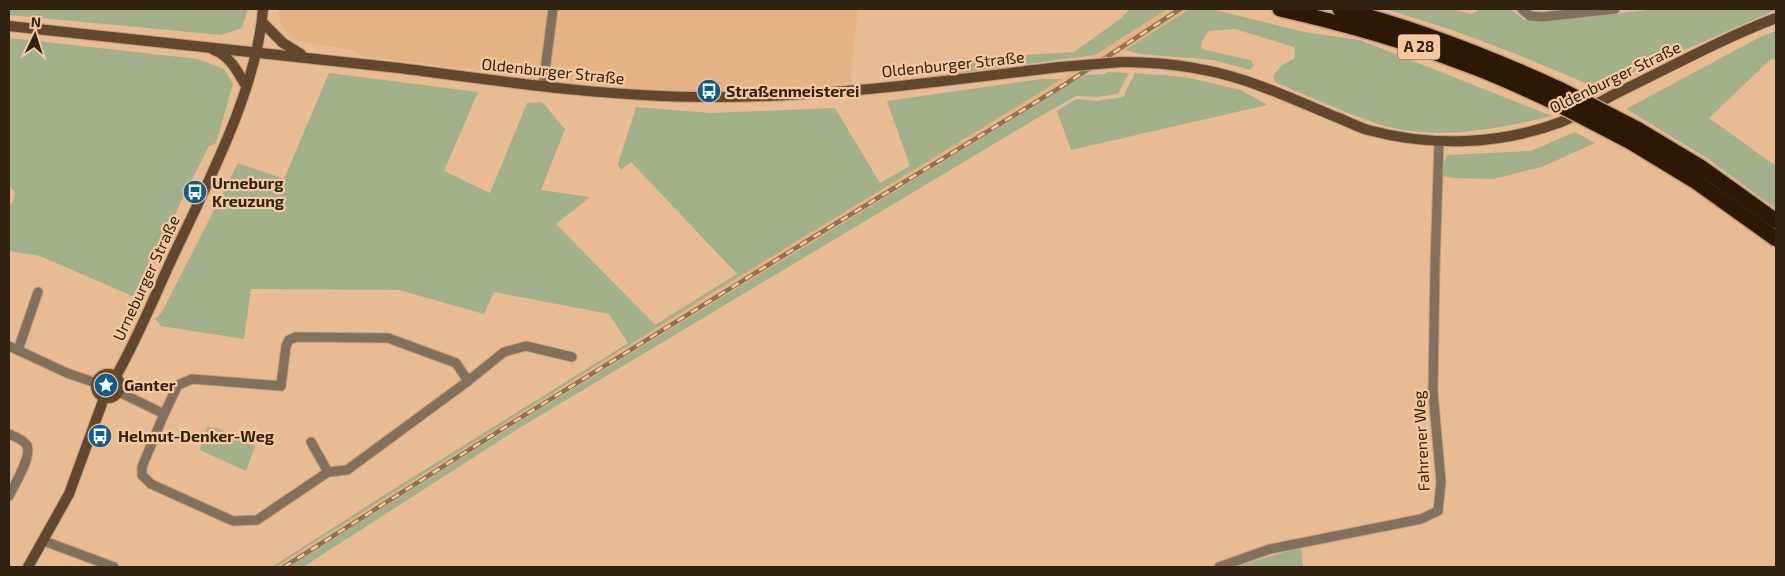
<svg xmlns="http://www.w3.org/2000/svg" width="1785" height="576" font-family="'Exo 2',sans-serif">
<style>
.built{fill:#e4b283}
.green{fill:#a3b08c}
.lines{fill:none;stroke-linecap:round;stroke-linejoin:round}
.street-casing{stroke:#c39c78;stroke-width:11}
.secondary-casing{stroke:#c39c78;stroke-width:12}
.highway-casing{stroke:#c39c78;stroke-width:18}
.street{stroke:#82705f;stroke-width:9}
.secondary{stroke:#61472f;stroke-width:10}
.highway{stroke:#2c1804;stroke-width:15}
.rail-casing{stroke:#907154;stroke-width:4.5}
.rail{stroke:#f5c89f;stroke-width:2.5;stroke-dasharray:8;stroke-linecap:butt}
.secondary-bridge-casing{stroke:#c39c78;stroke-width:12;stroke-linecap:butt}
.highway-bridge-casing{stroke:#c39c78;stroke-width:18;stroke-linecap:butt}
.secondary-bridge{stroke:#61472f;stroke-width:10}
.highway-bridge{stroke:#2c1804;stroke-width:15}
.labels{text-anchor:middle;stroke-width:4.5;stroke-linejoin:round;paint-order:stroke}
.shield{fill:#f5c89f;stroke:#6c533c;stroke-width:1}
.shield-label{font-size:15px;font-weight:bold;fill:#312111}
.street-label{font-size:16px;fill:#312111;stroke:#f5c89f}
.poi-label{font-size:16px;font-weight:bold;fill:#312111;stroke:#f5c89f;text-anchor:start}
</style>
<rect width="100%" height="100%" fill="#e8bb92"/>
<g class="built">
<path d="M279 9H858L850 82 817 87 759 91H658L363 56 352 50 292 39 287 34 280 23Z"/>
<path d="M1167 9H1190L1050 98 519 422 289 567H275L709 295 1062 79 1095 55Z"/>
</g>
<g class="green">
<path d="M9 9H248L242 28 221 35 9 15Z"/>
<path d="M1130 9H1167L1095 55 959 73 960 59 1074 52 1120 19Z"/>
<path d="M1190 9H1212L1304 32 1360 40 1552 116C1495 130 1432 142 1375 123 1341 111 1308 96 1275 82L1273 77C1278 67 1283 64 1294 59L1295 53 1294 47 1235 29 1209 31 1202 41 1201 49 1251 60 1254 66 1250 70 1213 60 1140 54 1125 50Z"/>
<path d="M1384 9H1453L1471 14 1481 9H1510L1525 20 1547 21 1659 9 1776 10 1597 88C1527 58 1457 29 1384 9Z"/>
<path d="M1776 31V58L1770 60 1709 118 1776 166V209L1707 158 1626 109 1762 36Z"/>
<path d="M9 38 198 59 224 69 233 84 216 143 209 146 181 201 144 287 137 298 40 256 9 251V206L13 202 15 192 9 186Z"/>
<path d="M1108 72 1129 73 1118 94 1097 97 1076 96 1039 117 521 427 303 567H289L519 422 1085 75 1105 74Z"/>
<path d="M329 73 478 92 444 171 490 193 527 103 542 102 565 129 541 190 590 197 556 224 655 325 737 274 631 162 621 170 618 164 636 107 711 113 835 108 880 183 910 166 887 101 1041 79H1062L709 295 275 567H272L381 497 628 343 609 314 494 292 484 314 399 290 251 289 244 339 161 326 155 319 162 312 238 163 284 179Z"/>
<path d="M1135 73 1185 77 1241 90 1267 105 1071 150 1057 111 1076 99 1097 101 1123 97Z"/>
<path d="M1575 132 1595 143 1542 167 1494 179 1453 178 1443 176 1444 163 1447 155 1531 151Z"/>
<path d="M207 427 217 428 255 446 246 471 200 450Z"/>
<path d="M1301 547 1303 567H1235Z"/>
</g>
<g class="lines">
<g class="street-casing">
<g id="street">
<path d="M1522 9 1530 16 1542 17 1615 9"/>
<path d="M543 86 553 9"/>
<path d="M9 346 67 373 96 383"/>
<path d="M18 350 38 292"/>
<path d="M119 392 164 414 142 467V475L151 484 233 521 257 520 328 472 347 470 468 381 504 352 526 346 572 357"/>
<path d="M164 414 178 385 192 379 281 386 286 346 289 340 296 337 388 338 456 363 468 381"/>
<path d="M9 434C14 436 22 439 26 444 34 454 14 485 9 496"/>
<path d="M311 442 328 472"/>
<path d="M44 541 114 567"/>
<path d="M1219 567 1270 549 1421 519 1438 511 1441 482 1433 392 1435 266 1439 142"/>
</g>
</g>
<g class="secondary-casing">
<g id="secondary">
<path d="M262 22 283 43 301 54"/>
<path d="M9 26C139 39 269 53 399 68 501 81 603 97 706 97 824 98 942 81 1060 67"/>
<path d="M214 50C231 57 237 71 246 86"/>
<path d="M1122 62C1170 62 1217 69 1263 87 1287 96 1312 107 1336 117 1347 121 1357 127 1368 130 1431 147 1500 145 1561 122 1580 114 1598 103 1615 94 1669 68 1721 39 1776 18"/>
<circle cx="108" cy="386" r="12"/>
<path d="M116 376C139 336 156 292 176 250 210 178 257 88 263 9"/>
<path d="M28 567 69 494 104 398"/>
</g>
</g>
<g class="highway-casing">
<g id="highway">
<path d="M1280 9C1342 23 1403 40 1463 63 1494 74 1524 88 1554 102"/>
<path d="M1340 9C1416 28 1489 57 1559 89"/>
<path d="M1637 129 1702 168 1776 221"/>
<path d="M1631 142 1695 181 1776 239"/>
</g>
</g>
<use href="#street" class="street"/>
<use href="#secondary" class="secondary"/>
<use href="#highway" class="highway"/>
<g class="rail-casing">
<path id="rail" d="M284 567 499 431 807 241 1064 85 1180 9"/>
</g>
<use href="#rail" class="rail"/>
<g class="secondary-bridge-casing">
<path id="secondary-bridge" d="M1060 67 1122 62"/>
</g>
<g class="highway-bridge-casing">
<g id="highway-bridge">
<path d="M1559 89 1637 129"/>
<path d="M1554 102 1631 142"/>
</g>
</g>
<use href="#secondary-bridge" class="secondary-bridge"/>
<use href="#highway-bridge" class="highway-bridge"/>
</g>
<defs>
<g id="bus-disc" transform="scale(1.25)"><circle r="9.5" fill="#0d5d90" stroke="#f5c89f"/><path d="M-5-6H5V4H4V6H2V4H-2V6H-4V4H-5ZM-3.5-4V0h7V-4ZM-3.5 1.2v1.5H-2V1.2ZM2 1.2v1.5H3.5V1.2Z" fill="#fff"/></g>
<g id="sight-disc" transform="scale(1.25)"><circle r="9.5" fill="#0d5d90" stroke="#f5c89f"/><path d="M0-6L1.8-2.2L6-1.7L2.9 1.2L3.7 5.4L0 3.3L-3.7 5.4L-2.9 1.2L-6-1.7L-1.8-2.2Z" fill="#fff"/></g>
</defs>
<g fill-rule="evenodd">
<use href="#bus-disc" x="709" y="91"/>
<use href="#bus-disc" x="195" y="192"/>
<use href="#sight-disc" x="106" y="385"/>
<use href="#bus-disc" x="100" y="436"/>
</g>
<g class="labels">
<rect class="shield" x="1398" y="34.5" width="42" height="25" rx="4"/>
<g class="shield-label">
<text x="1419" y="52">A 28</text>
</g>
<g class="street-label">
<text transform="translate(953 64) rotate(-6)" y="6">Oldenburger Straße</text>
<text transform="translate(553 71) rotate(6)" y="6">Oldenburger Straße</text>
<text transform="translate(1615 77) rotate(-26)" y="6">Oldenburger Straße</text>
<text transform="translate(146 278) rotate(-65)" y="6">Urneburger Straße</text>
<text transform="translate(1421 441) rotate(-93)" y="6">Fahrener Weg</text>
</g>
<g class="poi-label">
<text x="726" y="97">Straßenmeisterei</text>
<text x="212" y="189">Urneburg<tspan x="212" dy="18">Kreuzung</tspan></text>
<text x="124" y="391">Ganter</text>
<text x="118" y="442">Helmut-Denker-Weg</text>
</g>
</g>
<rect width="1785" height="576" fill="none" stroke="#312111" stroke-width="20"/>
<g transform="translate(35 35) rotate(4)" stroke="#f5c89f" stroke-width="4" paint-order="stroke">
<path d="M0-4L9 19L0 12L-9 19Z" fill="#312111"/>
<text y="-8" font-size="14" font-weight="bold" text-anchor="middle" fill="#312111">N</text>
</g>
</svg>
